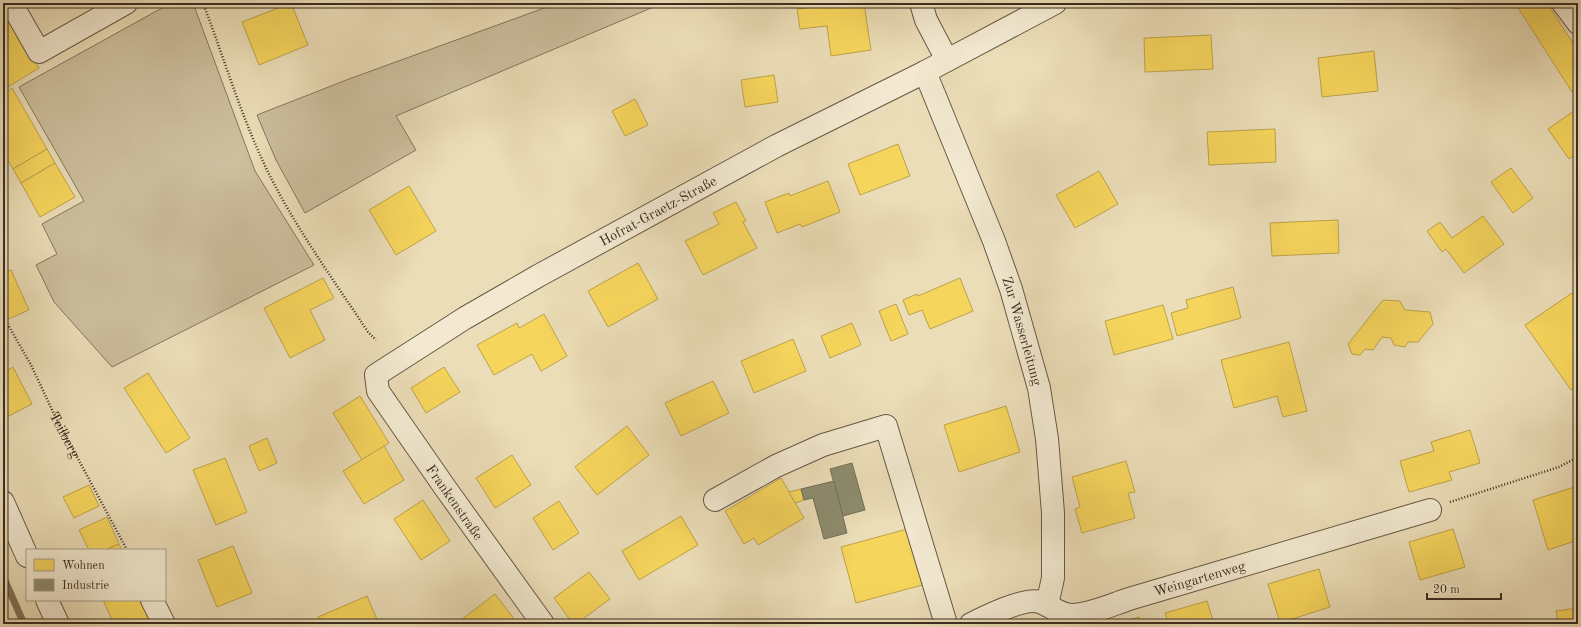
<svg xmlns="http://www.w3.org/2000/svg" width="1581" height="627" font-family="'Old Standard TT',serif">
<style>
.green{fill:#cdbf9e;stroke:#847660}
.homes{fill:#f6d55c;stroke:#bea24a}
.industry{fill:#8c8c6e;stroke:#736f57}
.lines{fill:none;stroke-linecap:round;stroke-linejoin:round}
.stream{stroke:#80725c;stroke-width:7}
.minor-casing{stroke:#665846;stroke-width:24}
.path{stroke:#3a2c21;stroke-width:2.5;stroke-dasharray:1 2;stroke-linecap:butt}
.minor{stroke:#f2e9d0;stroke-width:22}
.labels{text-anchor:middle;stroke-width:4;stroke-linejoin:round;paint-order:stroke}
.street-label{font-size:14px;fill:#3a2c21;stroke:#f2e9d0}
</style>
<rect width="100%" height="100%" fill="#ebddb7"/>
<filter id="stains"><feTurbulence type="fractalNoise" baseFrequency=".005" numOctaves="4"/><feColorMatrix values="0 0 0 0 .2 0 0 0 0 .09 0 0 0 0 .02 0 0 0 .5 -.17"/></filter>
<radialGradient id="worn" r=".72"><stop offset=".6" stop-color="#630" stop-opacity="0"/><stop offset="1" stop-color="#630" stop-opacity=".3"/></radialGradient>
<g class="green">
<path d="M171 3H193L255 171 314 265 112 367 54 302 36 265 57 254 42 224 84 201 19 87Z"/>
<path d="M558 3H663L396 116 416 150 305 213 276 160 257 115 349 79Z"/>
</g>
<g class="homes">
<path d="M291 3 308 45 259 65 242 22Z"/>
<path d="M747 3H779L747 7Z"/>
<path d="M843 3H864L871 50 831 56 827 26 800 29 797 9Z"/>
<path d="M1453 3H1500V4L1453 9Z"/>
<path d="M1515 3H1547L1578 51V88L1572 92Z"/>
<path d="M3 9 39 68 3 90Z"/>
<path d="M1211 35 1213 69 1145 72 1144 38Z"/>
<path d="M1374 51 1378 91 1322 97 1318 58Z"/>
<path d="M774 75 778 102 745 107 741 80Z"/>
<path d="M12 88 47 149 13 169 3 152V94Z"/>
<path d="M635 99 648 125 625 136 612 111Z"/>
<path d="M1578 108V152L1569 159 1548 129Z"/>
<path d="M1275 129 1276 162 1209 165 1207 132Z"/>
<path d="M898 144 910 176 860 195 848 164Z"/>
<path d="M47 149 55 163 21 183 13 169Z"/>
<path d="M55 163 75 197 40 217 21 183Z"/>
<path d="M1511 168 1533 198 1513 213 1491 182Z"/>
<path d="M1099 171 1118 204 1075 228 1056 195Z"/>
<path d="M828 181 840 212 802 227 800 224 777 233 765 202 789 193 790 196Z"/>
<path d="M409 186 436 231 396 255 369 210Z"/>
<path d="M736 202 746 221 743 222 757 248 703 275 685 241 719 224 713 213Z"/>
<path d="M1483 216 1504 244 1464 273 1446 249 1442 252 1427 231 1440 222 1452 238Z"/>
<path d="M1338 220 1339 253 1272 256 1270 223Z"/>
<path d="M638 263 658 299 608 327 588 291Z"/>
<path d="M11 270 29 310 6 320 3 314V273Z"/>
<path d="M323 278 334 298 310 310 325 340 290 358 264 308Z"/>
<path d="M960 278 973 311 930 329 922 310 909 315 903 300 917 294 918 296Z"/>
<path d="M1233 287 1241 318 1177 336 1171 313 1188 308 1186 300Z"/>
<path d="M1572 293 1574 296 1578 293V385L1571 390 1525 325Z"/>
<path d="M1383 300 1400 301 1405 310 1430 312 1433 324 1418 342H1408L1405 347 1394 345 1391 338 1382 337 1373 350 1365 349 1360 355 1352 354 1348 344Z"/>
<path d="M896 304 908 334 891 341 879 311Z"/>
<path d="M1163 305 1173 339 1114 355 1105 321Z"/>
<path d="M544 314 567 356 541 371 532 354 494 375 477 345 517 323 519 328Z"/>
<path d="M852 323 861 345 830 358 821 336Z"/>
<path d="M793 339 806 371 754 393 741 361Z"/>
<path d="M1289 342 1307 411 1283 417 1277 396 1234 408 1221 360Z"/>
<path d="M13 367 32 404 3 419V373Z"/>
<path d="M444 367 460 392 426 413 411 388Z"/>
<path d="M148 373 190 438 166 453 124 388Z"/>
<path d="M713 381 729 413 681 436 665 403Z"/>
<path d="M360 396 389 443 362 460 333 413Z"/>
<path d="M1006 406 1020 452 959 472 944 425Z"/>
<path d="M627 426 649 455 597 495 575 467Z"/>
<path d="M1470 430 1480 463 1449 472 1452 480 1409 492 1400 461 1434 451 1431 442Z"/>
<path d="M267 438 277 463 259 471 249 446Z"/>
<path d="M384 446 404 480 364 504 343 471Z"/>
<path d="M512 455 531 485 495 508 476 478Z"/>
<path d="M225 458 247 512 216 525 193 470Z"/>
<path d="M1126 461 1135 492 1128 493 1135 518 1082 533 1075 509 1080 507 1072 477Z"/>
<path d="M781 478 804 518 758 545 754 538 744 544 725 511Z"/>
<path d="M89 485 99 506 74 518 63 497Z"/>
<path d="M1578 486V540L1548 550 1533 500Z"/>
<path d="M801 489 804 500 795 503 789 492Z"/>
<path d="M423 500 450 541 421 560 394 519Z"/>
<path d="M559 501 579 533 553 550 533 518Z"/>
<path d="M681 516 698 545 639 580 622 551Z"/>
<path d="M107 517 119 544 105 550H89L79 530Z"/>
<path d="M911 528 926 584 856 603 841 547Z"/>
<path d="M1453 529 1465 567 1420 580 1409 542Z"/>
<path d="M119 544 122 550H105Z"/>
<path d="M233 546 252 593 217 607 198 560Z"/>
<path d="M1319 569 1330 607 1280 623 1268 584Z"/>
<path d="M589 572 610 599 576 624H573L554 598Z"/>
<path d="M495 594 518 624H464L461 620Z"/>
<path d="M367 596 379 624H321L318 617Z"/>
<path d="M103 600H144L155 624H114Z"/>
<path d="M1207 601 1214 624H1168L1165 613Z"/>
<path d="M1578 608V624H1558L1556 611Z"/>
<path d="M1139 617 1141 624H1116Z"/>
</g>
<g class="industry">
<path d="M852 463 865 510 843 516 830 469Z"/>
<path d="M834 481 847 533 824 539 813 498 804 500 801 489Z"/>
</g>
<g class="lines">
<path class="stream" d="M3 576 24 624"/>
<g class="minor-casing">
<g id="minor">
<path d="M11 3 39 52 126 3"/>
<path d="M921 3 926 20 947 60"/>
<path d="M1563 3 1578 23"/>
<path id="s2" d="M925 72 994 241 1011 289 1039 388 1047 439 1053 513V578L1047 605"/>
<path d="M715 500 776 466 823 445 886 426 946 624"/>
<path d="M3 502 27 556"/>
<path d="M47 600 58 624"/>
<path d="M152 600 164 624"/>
<path id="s3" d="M543 624 446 489 378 391 376 375 465 318 538 276 776 146 925 72 1055 3"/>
<path id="s4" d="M971 624C985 617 1025 597 1040 602 1052 606 1059 615 1073 615 1092 614 1111 605 1129 599L1430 510"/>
</g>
</g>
<g class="path">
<path d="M203 3C224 58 241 116 267 170 295 227 333 279 368 332L376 340"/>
<path id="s1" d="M3 326 7 323 31 365 54 414 127 550"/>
<path d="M1450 502 1559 467 1578 457"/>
</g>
<use href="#minor" class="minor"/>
</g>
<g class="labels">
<g class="street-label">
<text dy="5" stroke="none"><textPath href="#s3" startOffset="628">Hofrat-Graetz-Straße</textPath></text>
<text dy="5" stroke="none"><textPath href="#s2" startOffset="277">Zur Wasserleitung</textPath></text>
<text dy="5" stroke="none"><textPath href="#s1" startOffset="131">Teilberg</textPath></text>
<text transform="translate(455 502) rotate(55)" y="5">Frankenstraße</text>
<text dy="5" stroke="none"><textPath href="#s4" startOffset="241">Weingartenweg</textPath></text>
</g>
</g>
<rect width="1581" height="627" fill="none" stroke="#ebddb7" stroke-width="16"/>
<rect x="4" y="4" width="1573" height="619" fill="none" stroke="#3a2c21" stroke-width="2"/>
<rect x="8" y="8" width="1565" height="611" fill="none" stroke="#3a2c21"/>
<rect x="26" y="549" width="140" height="52" fill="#f2e9d0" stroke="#a89d8a"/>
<rect x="34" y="559" width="20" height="12" fill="#f6d55c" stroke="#a89d8a"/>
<text x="62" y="569" font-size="12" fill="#3a2c21">Wohnen</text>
<rect x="34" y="579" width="20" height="12" fill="#8c8c6e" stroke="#a89d8a"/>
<text x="62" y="589" font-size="12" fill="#3a2c21">Industrie</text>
<path d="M1427 593v6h74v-6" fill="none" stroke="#3a2c21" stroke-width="2"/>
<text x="1433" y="593" font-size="12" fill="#3a2c21" stroke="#f2e9d0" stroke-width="3" paint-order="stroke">20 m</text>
<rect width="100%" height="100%" filter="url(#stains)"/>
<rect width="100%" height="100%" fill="url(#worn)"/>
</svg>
